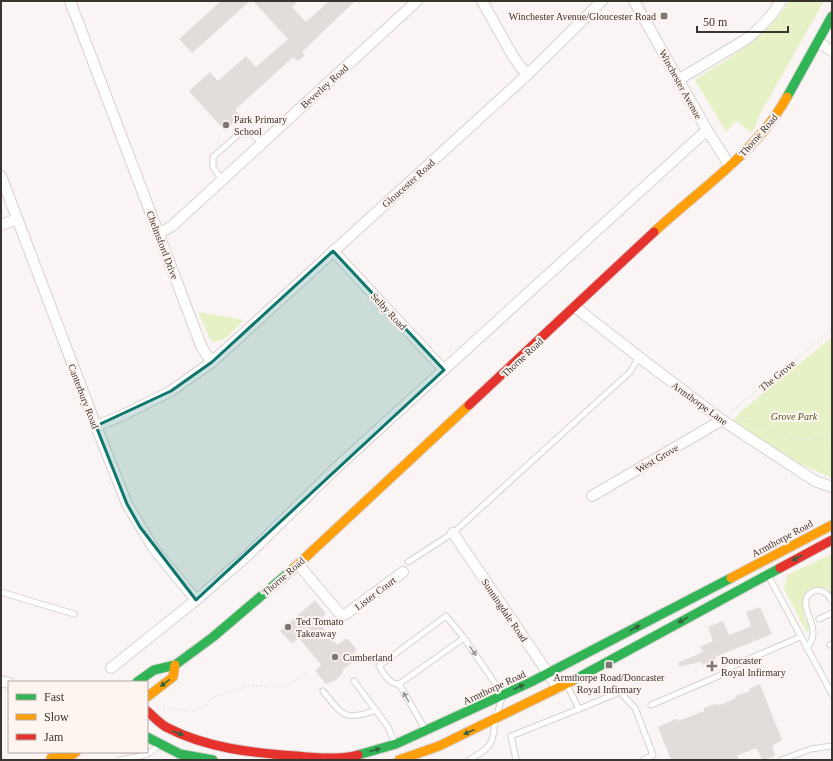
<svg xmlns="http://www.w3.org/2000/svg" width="833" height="761" font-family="Georgia,serif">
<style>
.green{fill:#e6f1c6}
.building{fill:#e2dddb}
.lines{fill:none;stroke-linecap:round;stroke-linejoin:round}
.lane-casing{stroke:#d7d2d1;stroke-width:7}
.street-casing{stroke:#d7d2d1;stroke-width:12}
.fast-casing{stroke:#d7d2d1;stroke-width:11}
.slow-casing{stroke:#d7d2d1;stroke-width:11}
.jam-casing{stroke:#d7d2d1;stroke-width:11}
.path{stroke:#dfdddc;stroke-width:2;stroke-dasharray:1 3;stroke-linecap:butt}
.lane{stroke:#fefefd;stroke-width:5}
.street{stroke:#fefefd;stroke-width:10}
.fast{stroke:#30b455;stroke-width:9}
.slow{stroke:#ff9f0a;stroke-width:9}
.jam{stroke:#e5322d;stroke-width:9}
.oneway{fill:#36613e}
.oneway2{fill:#9c9997}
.marked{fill:#0f766e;fill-opacity:0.2;stroke:#0f766e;stroke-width:3;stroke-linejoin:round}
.poi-dot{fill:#7d7875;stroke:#fef4f0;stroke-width:1.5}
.labels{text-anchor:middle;stroke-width:4;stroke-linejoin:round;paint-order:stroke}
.poi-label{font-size:10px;fill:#3a3431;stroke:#fef4f0;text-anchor:start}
.street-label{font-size:10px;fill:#3a3431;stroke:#fef4f0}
.park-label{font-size:10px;font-style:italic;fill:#4a5920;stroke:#fef4f0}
</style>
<rect width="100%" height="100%" fill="#faf5f4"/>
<g class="green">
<path d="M789 1H824L760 114 755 127 752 133 736 121 726 132 695 80C728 58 769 37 789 1Z"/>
<path d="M198 312 244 320C234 329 225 344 211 341Z"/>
<path d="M832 337V478L791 460 733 420 745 408Z"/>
<path d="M832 554V595L826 587 818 590 806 599 804 617 809 627 807 633 784 589 787 575Z"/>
</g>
<g class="building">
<path d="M221 1H250L192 53 179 39Z"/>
<path d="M253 1H298L292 7 306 22 329 1H355L302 52 305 55 298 61 293 57 235 110 241 116 225 131 189 91 210 72 218 81 246 56 256 67 288 39Z"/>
<path d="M315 600 326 614 318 621 337 645 347 638 357 650 352 654 357 660 343 669V672L336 680 326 684 315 671 321 665 299 638 292 644 280 631Z"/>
<path d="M760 607 772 634 715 657 716 660 702 665 701 662 679 667 678 663 703 652 700 647 713 641 708 627 723 621 729 635 751 626 746 612Z"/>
<path d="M760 684 782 740 772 746 775 756 763 760 756 748 737 756 739 760H671L658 727 676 719 678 721 704 711V708L714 704 720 705 736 698 735 696 750 691 749 689Z"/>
</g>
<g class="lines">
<g class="lane-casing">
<g id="lane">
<path d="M222 180 213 167V157L239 134 251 133 262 143"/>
<path d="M408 562 453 533 630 372 639 357"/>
<path d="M769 577 832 694"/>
<path d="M1 592 74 614"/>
<path d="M819 619 832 613"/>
<path d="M830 645 832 644"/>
<path d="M807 649C809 645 813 639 813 634 814 620 802 610 807 596 817 586 826 590 832 601"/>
<path d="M354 681 388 727 395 744"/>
<path d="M399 684 464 638"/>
<path d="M323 691C342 715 345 722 376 710"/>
<path d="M651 705 721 675 726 669 800 637"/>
<path d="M579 709 620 692 635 708 653 755 643 760"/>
<path d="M425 729 399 684C389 685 384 673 379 666L446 616 464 638 503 695 497 714"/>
<path d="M119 760C133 757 150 757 158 745"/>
<path d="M469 760C490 747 493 747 495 721"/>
<path d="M516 760 511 736 579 709 567 685"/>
<path d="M781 760 811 749 832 746"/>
</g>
</g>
<g class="street-casing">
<g id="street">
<path d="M70 1 202 348 212 362 171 391 121 416 96 426"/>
<path d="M482 1 514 58 527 75"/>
<path d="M634 1 707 130 730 166"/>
<path d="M818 42 832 51"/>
<path d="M678 80 745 40C760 29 771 17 781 1"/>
<path d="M1 176 96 426 127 504 154 549 196 600"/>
<path d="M1 225 17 219"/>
<path d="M158 234 172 226 417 1"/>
<path d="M333 251 444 370"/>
<path d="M575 307 639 357 722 420 815 481 832 487"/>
<path d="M212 362 527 75 602 1"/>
<path d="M592 496 722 420"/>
<path d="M453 533 558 688"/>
<path d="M298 564 341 615 346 614 403 572"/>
<path d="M111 668 196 600 248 555 335 469 707 130"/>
<path d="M1 681 9 683"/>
</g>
</g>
<g class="fast-casing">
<g id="fast">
<path d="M787 97 832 16"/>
<path d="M572 681 780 568"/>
<path d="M137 682 154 670 175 665 213 637 294 568"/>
<path d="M147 737 180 754 213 760"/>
<path d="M358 755 396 744 531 682 731 578"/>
</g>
</g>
<g class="slow-casing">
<g id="slow">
<path d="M654 232C700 189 756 153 787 97"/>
<path d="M294 568 469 405"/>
<path d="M731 578 832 525"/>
<path d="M147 697 173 677 175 665"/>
<path d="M51 758 69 757 76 752"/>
<path d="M399 760 439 746 572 681"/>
</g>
</g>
<g class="jam-casing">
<g id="jam">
<path d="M469 405 654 232"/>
<path d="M780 568 832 540"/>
<path d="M147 711C153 716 159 723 166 727 206 748 252 753 297 756 315 758 340 760 358 755"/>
</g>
</g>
<g class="path">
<path d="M731 412 832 330"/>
<path d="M739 417 792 438 832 440"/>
<path d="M164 708 194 711 206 706 209 701 217 695 228 693 250 685 280 687 292 684 305 673"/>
</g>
<use href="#lane" class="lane"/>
<use href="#street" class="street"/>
<use href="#fast" class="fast"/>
<use href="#slow" class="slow"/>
<use href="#jam" class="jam"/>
</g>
<defs><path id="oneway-solid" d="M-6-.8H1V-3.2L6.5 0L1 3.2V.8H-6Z"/></defs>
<g class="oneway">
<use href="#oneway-solid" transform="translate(797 558) rotate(152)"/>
<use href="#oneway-solid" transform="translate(683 620) rotate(151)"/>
<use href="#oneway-solid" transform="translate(635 628) rotate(-28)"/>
<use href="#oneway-solid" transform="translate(165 683) rotate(142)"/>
<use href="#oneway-solid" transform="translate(519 687) rotate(-25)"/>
<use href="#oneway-solid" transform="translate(469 732) rotate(155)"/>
<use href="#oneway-solid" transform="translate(178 733) rotate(23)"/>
<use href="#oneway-solid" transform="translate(375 750) rotate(-15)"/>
</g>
<g class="oneway2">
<use href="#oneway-solid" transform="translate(473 651) rotate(55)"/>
<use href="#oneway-solid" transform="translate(406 697) rotate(-120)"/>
</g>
<path class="marked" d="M333 251 444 370 196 600 140 527 127 504 96 426 171 391 212 362Z"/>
<g class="poi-dot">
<rect x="660" y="12" width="8" height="8" rx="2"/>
<circle cx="226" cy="125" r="4"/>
<circle cx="288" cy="627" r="4"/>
<circle cx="335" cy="657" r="4"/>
<rect x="605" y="661" width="8" height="8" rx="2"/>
<path d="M710 660h4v4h4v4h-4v4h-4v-4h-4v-4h4z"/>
</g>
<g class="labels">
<g class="poi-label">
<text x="656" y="20" text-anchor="end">Winchester Avenue/Gloucester Road</text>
<text x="234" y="123">Park Primary<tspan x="234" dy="12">School</tspan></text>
<text x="296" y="625">Ted Tomato<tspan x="296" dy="12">Takeaway</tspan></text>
<text x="343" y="661">Cumberland</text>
<text x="721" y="664">Doncaster<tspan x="721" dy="12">Royal Infirmary</tspan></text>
<text x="609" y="681" text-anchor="middle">Armthorpe Road/Doncaster<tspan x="609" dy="12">Royal Infirmary</tspan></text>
</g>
<g class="street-label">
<text transform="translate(681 84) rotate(61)" y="4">Winchester Avenue</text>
<text transform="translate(324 86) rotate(-42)" y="4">Beverley Road</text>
<text transform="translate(758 135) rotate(-49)" y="4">Thorne Road</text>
<text transform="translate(408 183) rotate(-42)" y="4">Gloucester Road</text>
<text transform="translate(163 245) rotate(69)" y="4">Chelmsford Drive</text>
<text transform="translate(389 311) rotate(47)" y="4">Selby Road</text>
<text transform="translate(522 357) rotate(-43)" y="4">Thorne Road</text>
<text transform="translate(777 375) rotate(-39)" y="4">The Grove</text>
<text transform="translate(84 396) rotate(69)" y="4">Canterbury Road</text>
<text transform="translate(700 403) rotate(36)" y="4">Armthorpe Lane</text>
<text transform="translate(657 458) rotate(-30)" y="4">West Grove</text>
<text transform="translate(782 538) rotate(-28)" y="4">Armthorpe Road</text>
<text transform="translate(283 576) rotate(-41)" y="4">Thorne Road</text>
<text transform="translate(375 593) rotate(-37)" y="4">Lister Court</text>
<text transform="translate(505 610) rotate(56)" y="4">Sunningdale Road</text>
<text transform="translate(494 687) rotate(-25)" y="4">Armthorpe Road</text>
</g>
<g class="park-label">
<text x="794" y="420">Grove Park</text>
</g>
</g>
<rect width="833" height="761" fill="none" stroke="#3a3431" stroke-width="4"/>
<rect x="8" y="681" width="140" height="72" fill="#fef4f0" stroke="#b0a7a4"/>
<rect x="16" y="694" width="20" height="6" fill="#30b455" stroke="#b0a7a4"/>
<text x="44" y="701" font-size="12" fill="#3a3431">Fast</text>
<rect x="16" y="714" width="20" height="6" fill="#ff9f0a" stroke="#b0a7a4"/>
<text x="44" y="721" font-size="12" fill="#3a3431">Slow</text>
<rect x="16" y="734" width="20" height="6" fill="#e5322d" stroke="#b0a7a4"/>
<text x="44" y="741" font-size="12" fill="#3a3431">Jam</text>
<path d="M697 26v6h91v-6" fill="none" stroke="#3a3431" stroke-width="2"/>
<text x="703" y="26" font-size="12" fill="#3a3431" stroke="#fef4f0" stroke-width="3" paint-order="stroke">50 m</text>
</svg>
